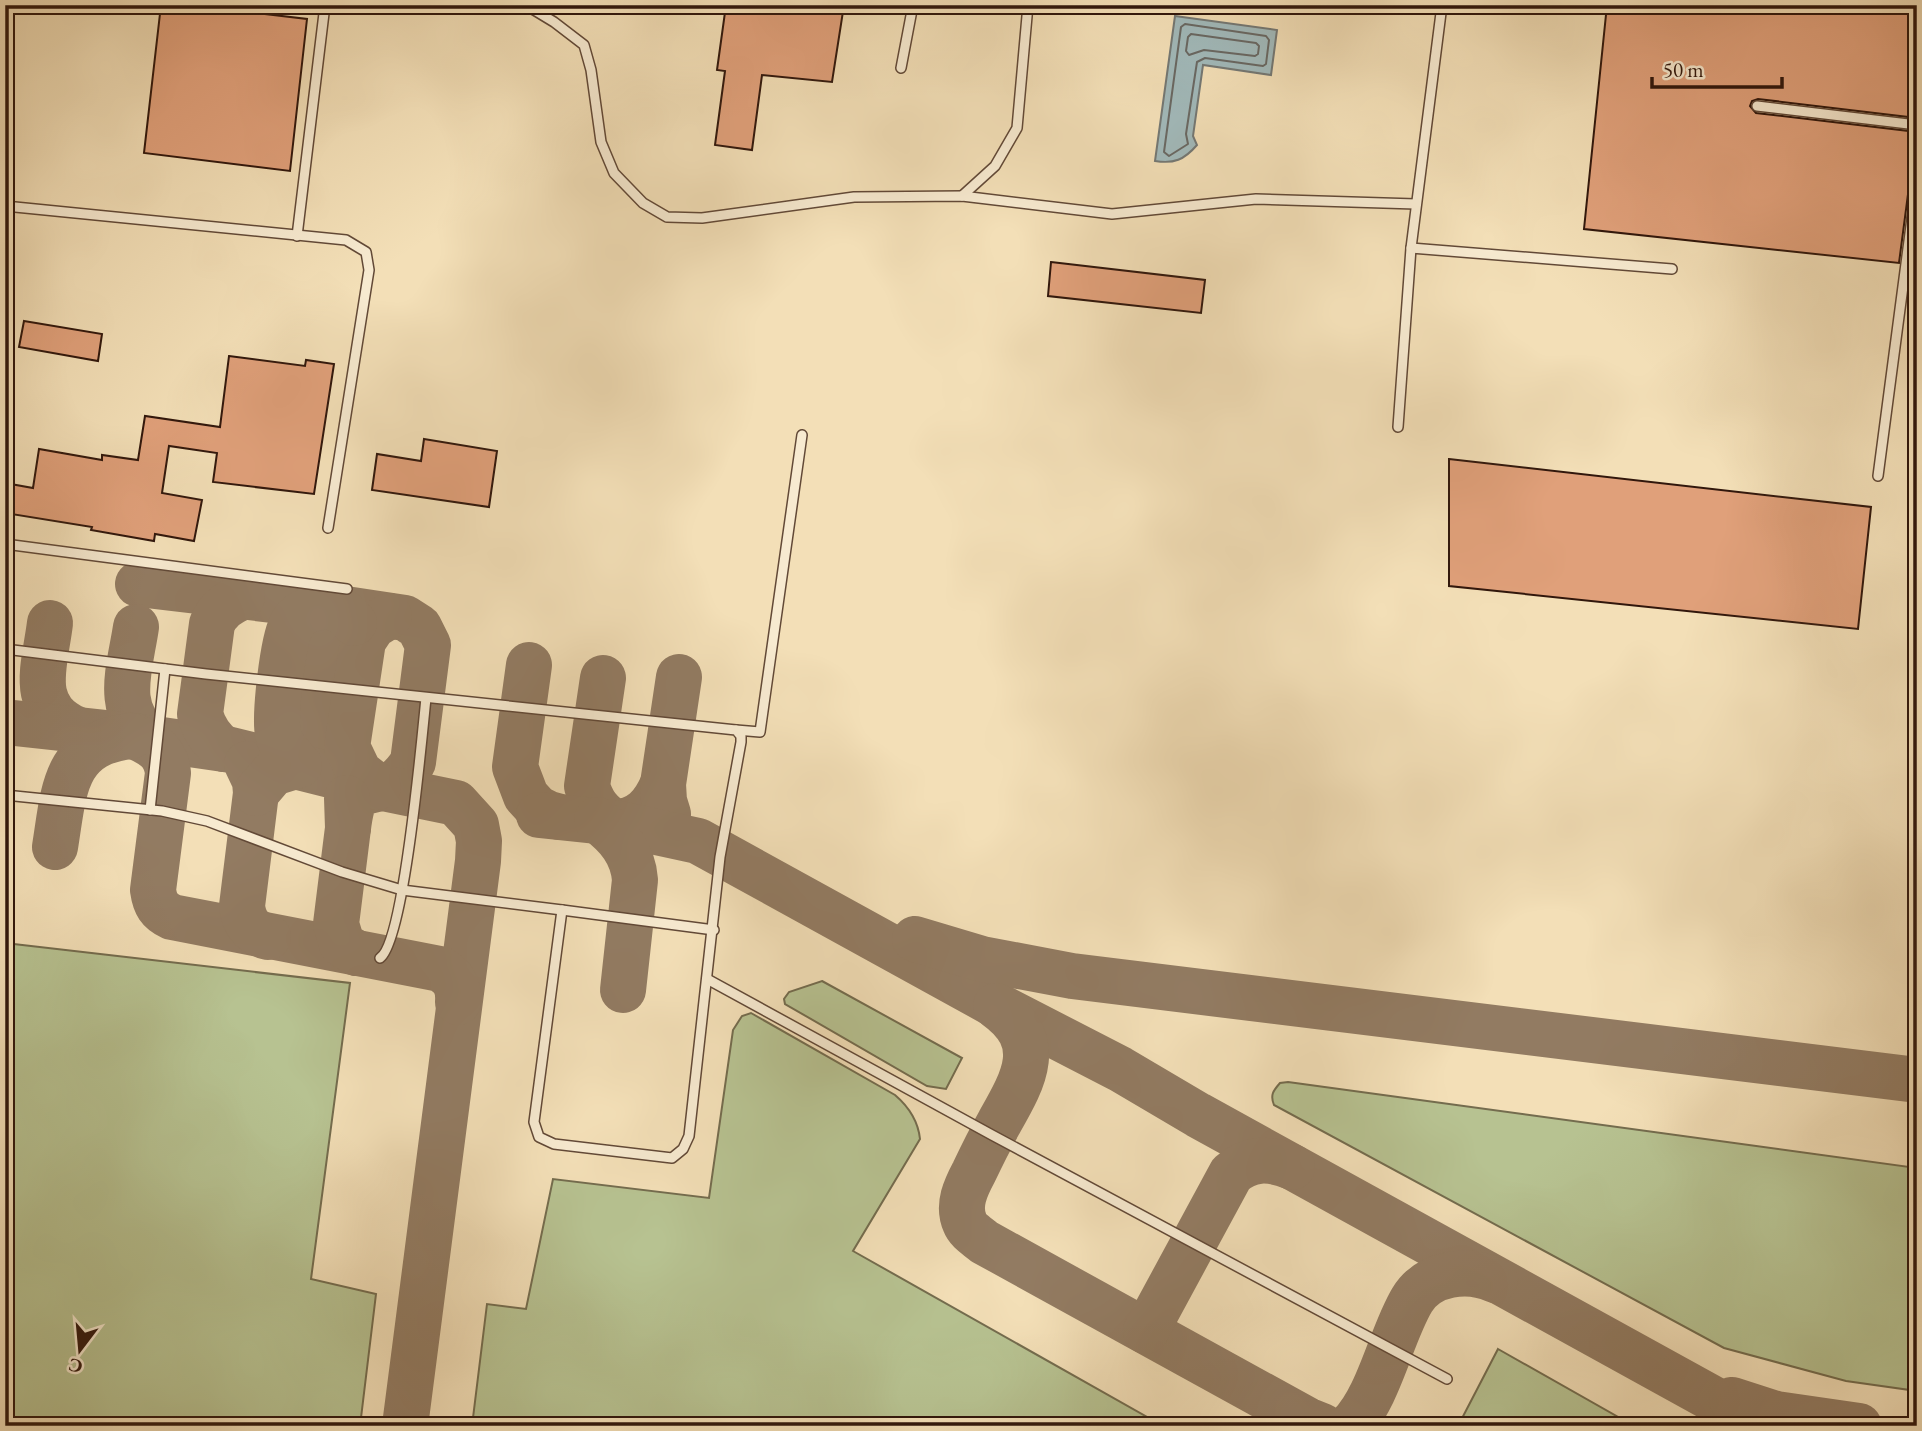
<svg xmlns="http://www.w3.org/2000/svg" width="1922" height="1431" font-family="'EB Garamond',serif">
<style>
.green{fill:#b7c291;stroke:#746c4e;stroke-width:2}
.water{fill:#a1b9ba;stroke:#747874;stroke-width:2}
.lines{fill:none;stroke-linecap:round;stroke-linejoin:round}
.shore{stroke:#696863;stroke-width:2}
.taxiway{stroke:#927b62;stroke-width:46}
.building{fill:#e0a07a;stroke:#31170c;stroke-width:2}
.lane-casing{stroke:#624937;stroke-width:12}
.lane{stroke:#f7ead0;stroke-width:9}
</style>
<rect width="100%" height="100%" fill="#f3dfb7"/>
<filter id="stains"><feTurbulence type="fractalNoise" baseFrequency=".00286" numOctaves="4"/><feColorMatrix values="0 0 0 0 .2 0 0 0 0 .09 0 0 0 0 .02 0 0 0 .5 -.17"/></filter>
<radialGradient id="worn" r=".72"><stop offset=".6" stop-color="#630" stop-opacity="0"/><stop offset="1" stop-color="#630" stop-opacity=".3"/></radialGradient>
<g class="green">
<path d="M5 943 350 983 311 1279 376 1294 360 1426H5Z"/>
<path d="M822 981 962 1058 946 1089 927 1086 785 1004 784 999 789 992Z"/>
<path d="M751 1013 895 1095C909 1107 918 1120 920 1139L853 1251 1163 1426H472L487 1304 526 1309 553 1179 709 1198 733 1030 742 1016Z"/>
<path d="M1288 1082 1917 1168V1391L1846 1381 1724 1348 1274 1105C1270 1095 1273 1091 1280 1083Z"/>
<path d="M1498 1349 1634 1426H1458Z"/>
</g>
<path class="water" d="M1175 16 1277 30 1271 75 1203 65 1193 136 1197 145C1184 160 1174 164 1155 161Z"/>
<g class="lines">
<g class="shore">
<path d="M1185 24 1266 36 1269 40 1266 64 1263 66 1205 58 1197 62 1186 134 1188 144 1169 156 1164 152 1181 27Z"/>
<path d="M1191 34 1256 43 1259 46 1258 54 1255 56 1204 50 1189 55 1186 51 1188 37Z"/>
</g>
<g class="taxiway">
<path d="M138 584 324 606"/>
<path d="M332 607 405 618 419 627 428 645 413 762C408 770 402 778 394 783 361 798 354 781 348 828"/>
<path d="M50 623C45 665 27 707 76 729"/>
<path d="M136 627C130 668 113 711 152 739"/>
<path d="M326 638 310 734C312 757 325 767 345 777"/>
<path d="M529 665 515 767 526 796 537 808 549 814 560 817"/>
<path d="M603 678 587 786C592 804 600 813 615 823 641 820 653 807 663 784"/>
<path d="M5 722 134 736 231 750 378 787 456 803 476 825 479 841 478 861 405 1426"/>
<path d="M134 736C152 744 166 751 168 773L153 890C155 904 159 911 172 917L440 969C454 977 459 986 458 1002"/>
<path d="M224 749C211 740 204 729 200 714L212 624C218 610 228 603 242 597"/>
<path d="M247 764 255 781 256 793 242 906C244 923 251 932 268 937"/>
<path d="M378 787 359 772 347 747 363 641 373 626 389 616"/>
<path d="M256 793 273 773 299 765C291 756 280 746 278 734 274 717 283 641 291 626 296 614 310 608 322 607 336 605 346 613 354 623"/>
<path d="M347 798 348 828 336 924 342 944 356 953"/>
<path d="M668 814 664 801 663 784 679 677"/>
<path d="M539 815 615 823 698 841 994 1004 1120 1069 1198 1115 1762 1426"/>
<path d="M597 820C618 836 633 853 635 880L623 990"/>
<path d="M55 847C64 792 63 743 131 736"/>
<path d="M915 939 982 959 1072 976 1917 1080"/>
<path d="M996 1006C1046 1042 1024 1079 999 1123 990 1139 982 1155 974 1172 966 1187 957 1205 965 1223 968 1231 977 1236 984 1242L1307 1420 1322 1426"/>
<path d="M1146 1331 1231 1174C1250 1157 1270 1158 1292 1167"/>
<path d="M1732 1400 1776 1414 1859 1426"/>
<path d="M1350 1426C1379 1398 1391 1335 1412 1300 1429 1272 1468 1268 1495 1280"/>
</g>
</g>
<g class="building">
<path d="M161 5 211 8V5H240V11L307 19 290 171 144 153Z"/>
<path d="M726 5H844L832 82 762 75 752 150 715 145 725 71 717 70Z"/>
<path d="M1607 5H1917V118L1758 99 1752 101 1750 106 1756 113 1917 132V173L1910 179 1899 263 1584 229Z"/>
<path d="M1051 262 1205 280 1201 313 1048 296Z"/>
<path d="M24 321 102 334 98 361 19 347Z"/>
<path d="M229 356 305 366 306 360 334 364 314 494 213 482 217 453 169 446 162 493 202 500 194 541 155 534 154 541 91 530 92 527 5 513V483L33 488 39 449 102 460V455L138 460 145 416 220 427Z"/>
<path d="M424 439 497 451 489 507 372 490 377 454 421 461Z"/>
<path d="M1449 459 1871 507 1858 629 1449 586Z"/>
</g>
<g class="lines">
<g class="lane-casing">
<g id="lane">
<path d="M526 5 554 22 584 45 591 70 601 142 614 173 643 203 667 217 702 218 854 197 962 196 1112 214 1256 199 1416 204"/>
<path d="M901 68 913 5"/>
<path d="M1757 106 1917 125"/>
<path d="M962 196 995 166 1017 128 1028 5"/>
<path d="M5 206 346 240 366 252 369 270 328 528"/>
<path d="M297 236 325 5"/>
<path d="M1411 248 1672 269"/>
<path d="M1398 427 1411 248 1442 5"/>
<path d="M1878 476 1917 180"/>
<path d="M5 544 347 589"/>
<path d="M5 649 206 674 736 730 741 736V742L720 857 689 1136 683 1149 672 1158 554 1144 539 1137 534 1122 562 910 402 890 342 872 207 821 162 811 5 795"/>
<path d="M736 730 760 732 802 435"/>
<path d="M150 810 165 669"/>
<path d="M562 910 714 930"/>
<path d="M380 958C404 942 422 736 426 698"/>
<path d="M707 979 992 1135 1447 1379"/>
</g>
</g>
<use href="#lane" class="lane"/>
</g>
<rect width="1922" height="1431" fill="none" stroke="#f3dfb7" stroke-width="28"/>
<rect x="7" y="7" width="1908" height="1417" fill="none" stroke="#31170c" stroke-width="3.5"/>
<rect x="14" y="14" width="1894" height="1403" fill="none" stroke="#31170c" stroke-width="2"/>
<g transform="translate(80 1350) rotate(196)" stroke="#f7ead0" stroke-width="5" paint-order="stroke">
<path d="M0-5L12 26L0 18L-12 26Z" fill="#31170c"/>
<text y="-10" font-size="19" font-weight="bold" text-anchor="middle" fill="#31170c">С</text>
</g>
<path d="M1652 77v10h130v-10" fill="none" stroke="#31170c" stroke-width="3.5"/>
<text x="1663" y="77" font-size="21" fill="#31170c" stroke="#f7ead0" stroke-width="5" paint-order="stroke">50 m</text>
<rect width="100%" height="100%" filter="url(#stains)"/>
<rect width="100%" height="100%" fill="url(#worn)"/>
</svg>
